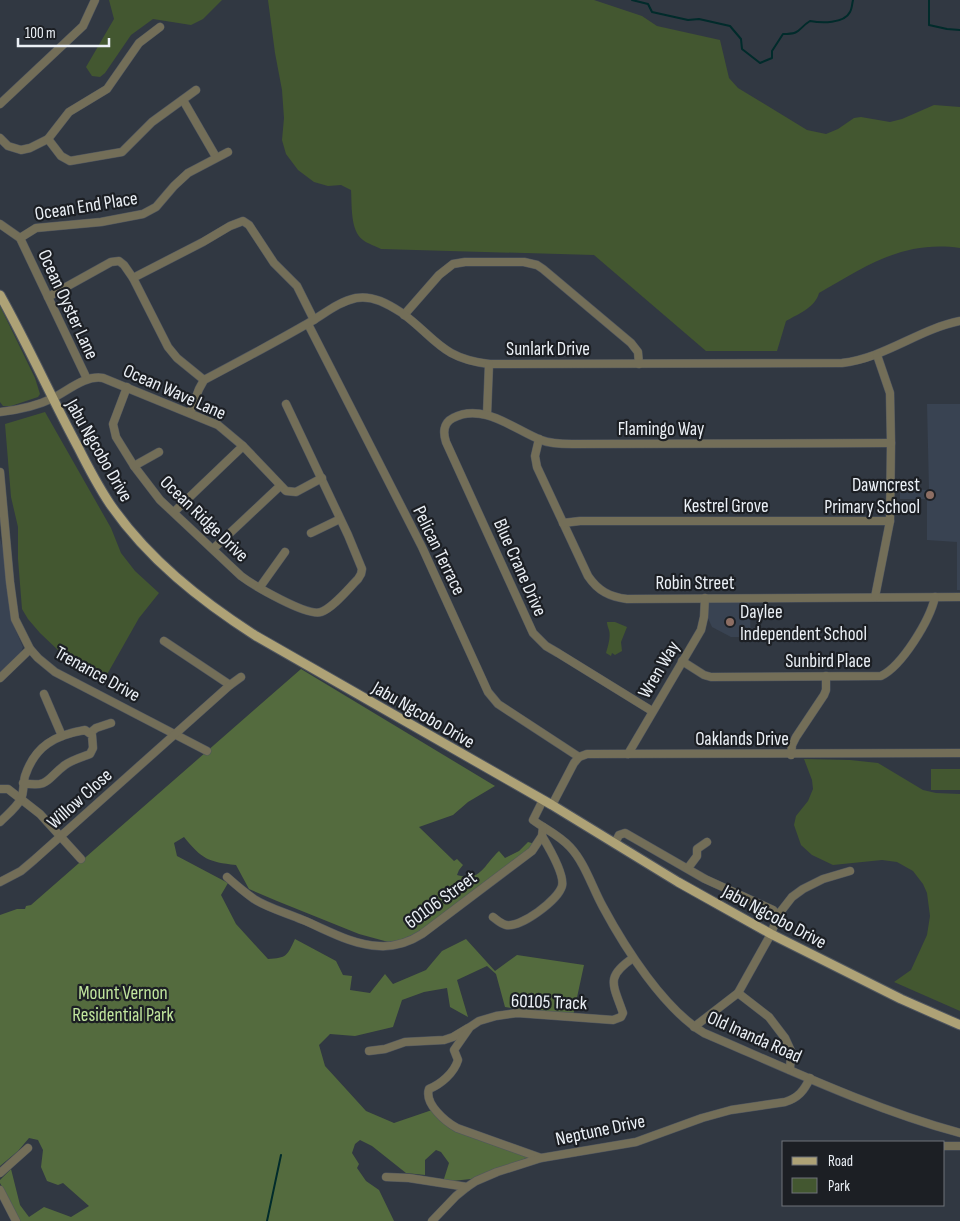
<svg xmlns="http://www.w3.org/2000/svg" width="960" height="1221" font-family="'Sofia Sans Condensed',sans-serif">
<style>
.built{fill:#394352}
.green{fill:#435730}
.forest{fill:#546b3e}
.lines{fill:none;stroke-linecap:round;stroke-linejoin:round}
.stream{stroke:#012b2b;stroke-width:2}
.minor-casing{stroke:#4f555f;stroke-width:9}
.major-casing{stroke:#4f555f;stroke-width:11}
.minor{stroke:#736e58;stroke-width:8}
.major{stroke:#aea276;stroke-width:9}
.education-dot{fill:#8d6e63;stroke:#1c1f24;stroke-width:2}
.labels{text-anchor:middle;stroke-width:4.5;stroke-linejoin:round;paint-order:stroke}
.street-label{font-size:19px;fill:#ebf0f6;stroke:#1c1f24}
.poi-label{font-size:19px;fill:#ebf0f6;stroke:#1c1f24;text-anchor:end}
.park-label{font-size:19px;fill:#c0e59d;stroke:#1c1f24}
</style>
<rect width="100%" height="100%" fill="#313842"/>
<g class="built">
<path d="M927 404H960V590H957V542L927 540V499H900V489L929 490Z"/>
<path d="M0 538 3 549 12 622 23 647 21 652 0 672Z"/>
<path d="M749 601 751 637H731L712 627 707 616V605L709 602Z"/>
</g>
<g class="green">
<path d="M109 0H222L203 19 191 25 153 19 131 35 105 73 100 77 92 76 86 67 114 19Z"/>
<path d="M268 0H594L642 16 657 26 720 40 729 78 738 88 807 130 826 134 838 129 854 118 861 117 890 122 902 119 934 105 960 107V248C903 240 866 266 819 293 815 308 798 314 786 321L777 351H706L594 255 381 249C376 246 368 244 363 240 350 231 352 204 351 190L341 185 328 186 314 182 298 170 286 154 282 140 284 118 282 90 275 53Z"/>
<path d="M0 306 35 378 40 394 38 397 11 406H3L0 402Z"/>
<path d="M45 412 111 528 121 553 135 571 159 593 139 618 105 678 60 652 40 633 28 619 22 609 18 559V527L11 497 5 424Z"/>
<path d="M607 622H615L627 627 621 642 622 651 615 655 612 653 611 656 606 653C608 646 611 637 609 630 608 627 607 625 607 622Z"/>
<path d="M804 759 850 760 878 763 923 790 936 793 960 794V1011L894 982 911 970 927 935 930 916 927 893 923 884 913 871 897 862 882 860 833 865 812 855 801 845 794 825 796 816 808 801 813 789 812 780Z"/>
<rect x="931" y="769" width="29" height="21"/>
</g>
<path class="forest" d="M301 669 495 786 468 802 453 815 419 827 454 861 457 859 463 865 459 870 457 875C481 882 483 866 499 851L505 858 519 851 528 842 535 844 413 936 392 943 359 934 277 901 249 889 236 865C208 862 202 859 184 837L174 843 177 856 228 883 221 895 236 924 268 959C287 958 287 956 295 939L336 961 343 975 352 976 350 990 370 993 385 974 393 984 426 970 442 951 466 939 495 971 517 955 584 965 573 1016 505 1007 496 974 487 966 457 980 468 1017 450 1007 447 988 424 992 402 1000 393 1027 355 1036 330 1034 319 1045 325 1066 366 1111 394 1123 432 1110 449 1128 532 1156 471 1179 443 1182 449 1163 441 1152 436 1150 425 1160V1175L406 1173 372 1146 360 1140 355 1144 352 1153 359 1164 357 1168 366 1181 379 1190 394 1221H20L0 1183V1180L11 1169 20 1205 29 1217 44 1207 71 1217 89 1206 63 1183 58 1185 47 1181 41 1167 43 1150 38 1140 29 1138 18 1151 0 1166V915L17 909H25L26 906 31 905Z"/>
<g class="lines">
<g class="stream">
<path d="M632 0 648 4 652 12 688 20 699 19 730 26 741 39 742 49 760 63 772 58V51L783 34C802 34 797 29 810 21 821 23 844 24 850 12 852 9 852 4 853 0"/>
<path d="M929 0V25L947 29 960 30"/>
<path d="M267 1221 281 1155"/>
</g>
<g class="minor-casing">
<g id="minor">
<path d="M183 100 216 157"/>
<path d="M0 104 83 26 95 0"/>
<path d="M0 138 8 146 21 150 30 148 48 139 69 112 107 89 139 43 160 27"/>
<path d="M48 139 61 156 70 161 122 152 152 122 196 90"/>
<path d="M0 224 20 238 87 379"/>
<path d="M20 238 36 228 101 222 143 214 156 207 174 186 188 173 228 152"/>
<path d="M133 278 203 242 230 226 243 221 249 225 274 263 297 286 314 320"/>
<path d="M48 297 111 262 119 261 124 265 133 278 168 347 177 358 204 380"/>
<path d="M404 315 439 275 453 264 465 262H524L537 265 543 269 631 343 638 352 639 364"/>
<path d="M308 324 422 547 488 692 498 704 579 757"/>
<path d="M127 387 113 424 116 437 134 466 160 500 241 576C253 585 307 617 321 612 333 608 349 588 358 579L361 574 362 569 348 535 286 404"/>
<path d="M0 412C18 410 37 406 53 398 69 390 85 375 103 378L218 425 243 446 286 491 296 492 322 478"/>
<path d="M190 413 199 389 204 380C238 362 272 344 305 325 322 316 337 302 356 298 373 295 388 304 402 313 437 339 441 358 489 364L842 363C885 358 919 329 960 321"/>
<path d="M487 415 489 364"/>
<path d="M539 439 535 456 537 467 588 576C598 591 610 597 627 599L960 597"/>
<path d="M134 466 159 452"/>
<path d="M0 472 10 582 15 619 30 649 38 658 55 672 207 751"/>
<path d="M174 512 243 446"/>
<path d="M563 523 580 521H890"/>
<path d="M311 533 340 519"/>
<path d="M213 549 280 486"/>
<path d="M260 587 285 552"/>
<path d="M875 597 890 521 891 443 890 393 877 355"/>
<path d="M164 641 230 685"/>
<path d="M682 661 704 675 711 677 881 676C902 666 930 620 935 597"/>
<path d="M0 678 30 649"/>
<path d="M44 694 62 736"/>
<path d="M652 711 558 653 546 646 533 633 446 442C443 433 443 423 453 418 483 402 515 430 541 440 551 444 562 444 572 444L891 443"/>
<path d="M90 733 96 728 111 723"/>
<path d="M628 754 701 630 704 617 705 598"/>
<path d="M791 755 792 745 796 737 824 695 826 690V676"/>
<path d="M0 789H8L40 814 81 859"/>
<path d="M543 800 533 820C545 829 559 835 570 847 585 863 592 887 603 907 625 948 664 1009 704 1033 788 1069 872 1109 960 1133"/>
<path d="M552 805 574 763 579 757 587 754 960 753"/>
<path d="M0 822C7 815 16 808 21 799 24 793 23 783 25 776 35 746 55 735 85 730L92 735 93 748 90 754C82 757 72 760 65 765 47 778 50 788 23 783"/>
<path d="M615 843 619 835 625 833 705 879 773 910 778 915"/>
<path d="M688 868 697 856V849L707 842"/>
<path d="M227 877C236 885 244 892 254 899 268 908 287 913 303 920 327 930 352 945 379 946 395 947 408 943 422 934L532 851 542 836 543 827"/>
<path d="M0 882 21 871 34 860 230 685 241 677"/>
<path d="M493 917C497 920 501 924 506 925 521 928 558 900 562 886 565 874 548 846 542 836"/>
<path d="M738 993 769 1017 785 1038 791 1051 790 1070"/>
<path d="M694 1027 738 993 771 934 778 915 792 897 803 889 823 879 850 871"/>
<path d="M369 1051 385 1049 405 1042 444 1040 453 1037 468 1028"/>
<path d="M944 1146H960"/>
<path d="M541 1158 457 1128C446 1122 424 1104 429 1089 441 1084 454 1073 458 1060L454 1050 470 1027 479 1021 496 1016 517 1013 613 1020 621 1017 623 1013C613 984 605 977 633 958"/>
<path d="M0 1173 28 1148"/>
<path d="M386 1177 409 1178 467 1187"/>
<path d="M0 1190 16 1221"/>
<path d="M432 1221 456 1196 467 1187 476 1181 497 1172 541 1158 636 1142 702 1118 731 1110 785 1102C798 1098 804 1091 810 1078"/>
</g>
</g>
<g class="major-casing">
<path id="major" d="M0 295C28 345 51 397 78 447 88 467 98 486 110 504 148 559 200 600 256 636L552 805 678 882 771 934 901 999 960 1025"/>
</g>
<use href="#minor" class="minor"/>
<use href="#major" class="major"/>
</g>
<g class="education-dot">
<circle cx="930" cy="495" r="5"/>
<circle cx="730" cy="622" r="5"/>
</g>
<g class="labels">
<g class="street-label">
<text transform="translate(86 205) rotate(-9)" y="7">Ocean End Place</text>
<text transform="translate(69 304) rotate(65)" y="7">Ocean Oyster Lane</text>
<text x="548" y="355">Sunlark Drive</text>
<text transform="translate(175 391) rotate(24)" y="7">Ocean Wave Lane</text>
<text x="661" y="435">Flamingo Way</text>
<text transform="translate(100 450) rotate(60)" y="7">Jabu Ngcobo Drive</text>
<text x="726" y="512">Kestrel Grove</text>
<text transform="translate(205 518) rotate(44)" y="7">Ocean Ridge Drive</text>
<text transform="translate(440 550) rotate(64)" y="7">Pelican Terrace</text>
<text transform="translate(521 567) rotate(66)" y="7">Blue Crane Drive</text>
<text x="695" y="589">Robin Street</text>
<text x="828" y="667">Sunbird Place</text>
<text transform="translate(658 669) rotate(-59)" y="7">Wren Way</text>
<text transform="translate(98 673) rotate(29)" y="7">Trenance Drive</text>
<text transform="translate(424 714) rotate(30)" y="7">Jabu Ngcobo Drive</text>
<text x="742" y="745">Oaklands Drive</text>
<text transform="translate(79 798) rotate(-42)" y="7">Willow Close</text>
<text transform="translate(440 899) rotate(-36)" y="7">60106 Street</text>
<text transform="translate(775 916) rotate(28)" y="7">Jabu Ngcobo Drive</text>
<text transform="translate(549 1001) rotate(2)" y="7">60105 Track</text>
<text transform="translate(755 1036) rotate(24)" y="7">Old Inanda Road</text>
<text transform="translate(600 1129) rotate(-12)" y="7">Neptune Drive</text>
</g>
<g class="poi-label">
<text x="920" y="491">Dawncrest<tspan x="920" dy="22">Primary School</tspan></text>
<text x="740" y="618" text-anchor="start">Daylee<tspan x="740" dy="22">Independent School</tspan></text>
</g>
<g class="park-label">
<text x="123" y="999">Mount Vernon<tspan x="123" dy="22">Residential Park</tspan></text>
</g>
</g>
<rect x="782" y="1141" width="162" height="65" fill="#1c1f24" stroke="#6f7378"/>
<rect x="792" y="1157" width="25" height="8" fill="#aea276" stroke="#6f7378"/>
<text x="828" y="1166" font-size="15" fill="#ebf0f6">Road</text>
<rect x="792" y="1178" width="25" height="15" fill="#435730" stroke="#6f7378"/>
<text x="828" y="1191" font-size="15" fill="#ebf0f6">Park</text>
<path d="M18 38v8h91v-8" fill="none" stroke="#ebf0f6" stroke-width="2.5"/>
<text x="25" y="38" font-size="15" fill="#ebf0f6" stroke="#1c1f24" stroke-width="4" paint-order="stroke">100 m</text>
</svg>
